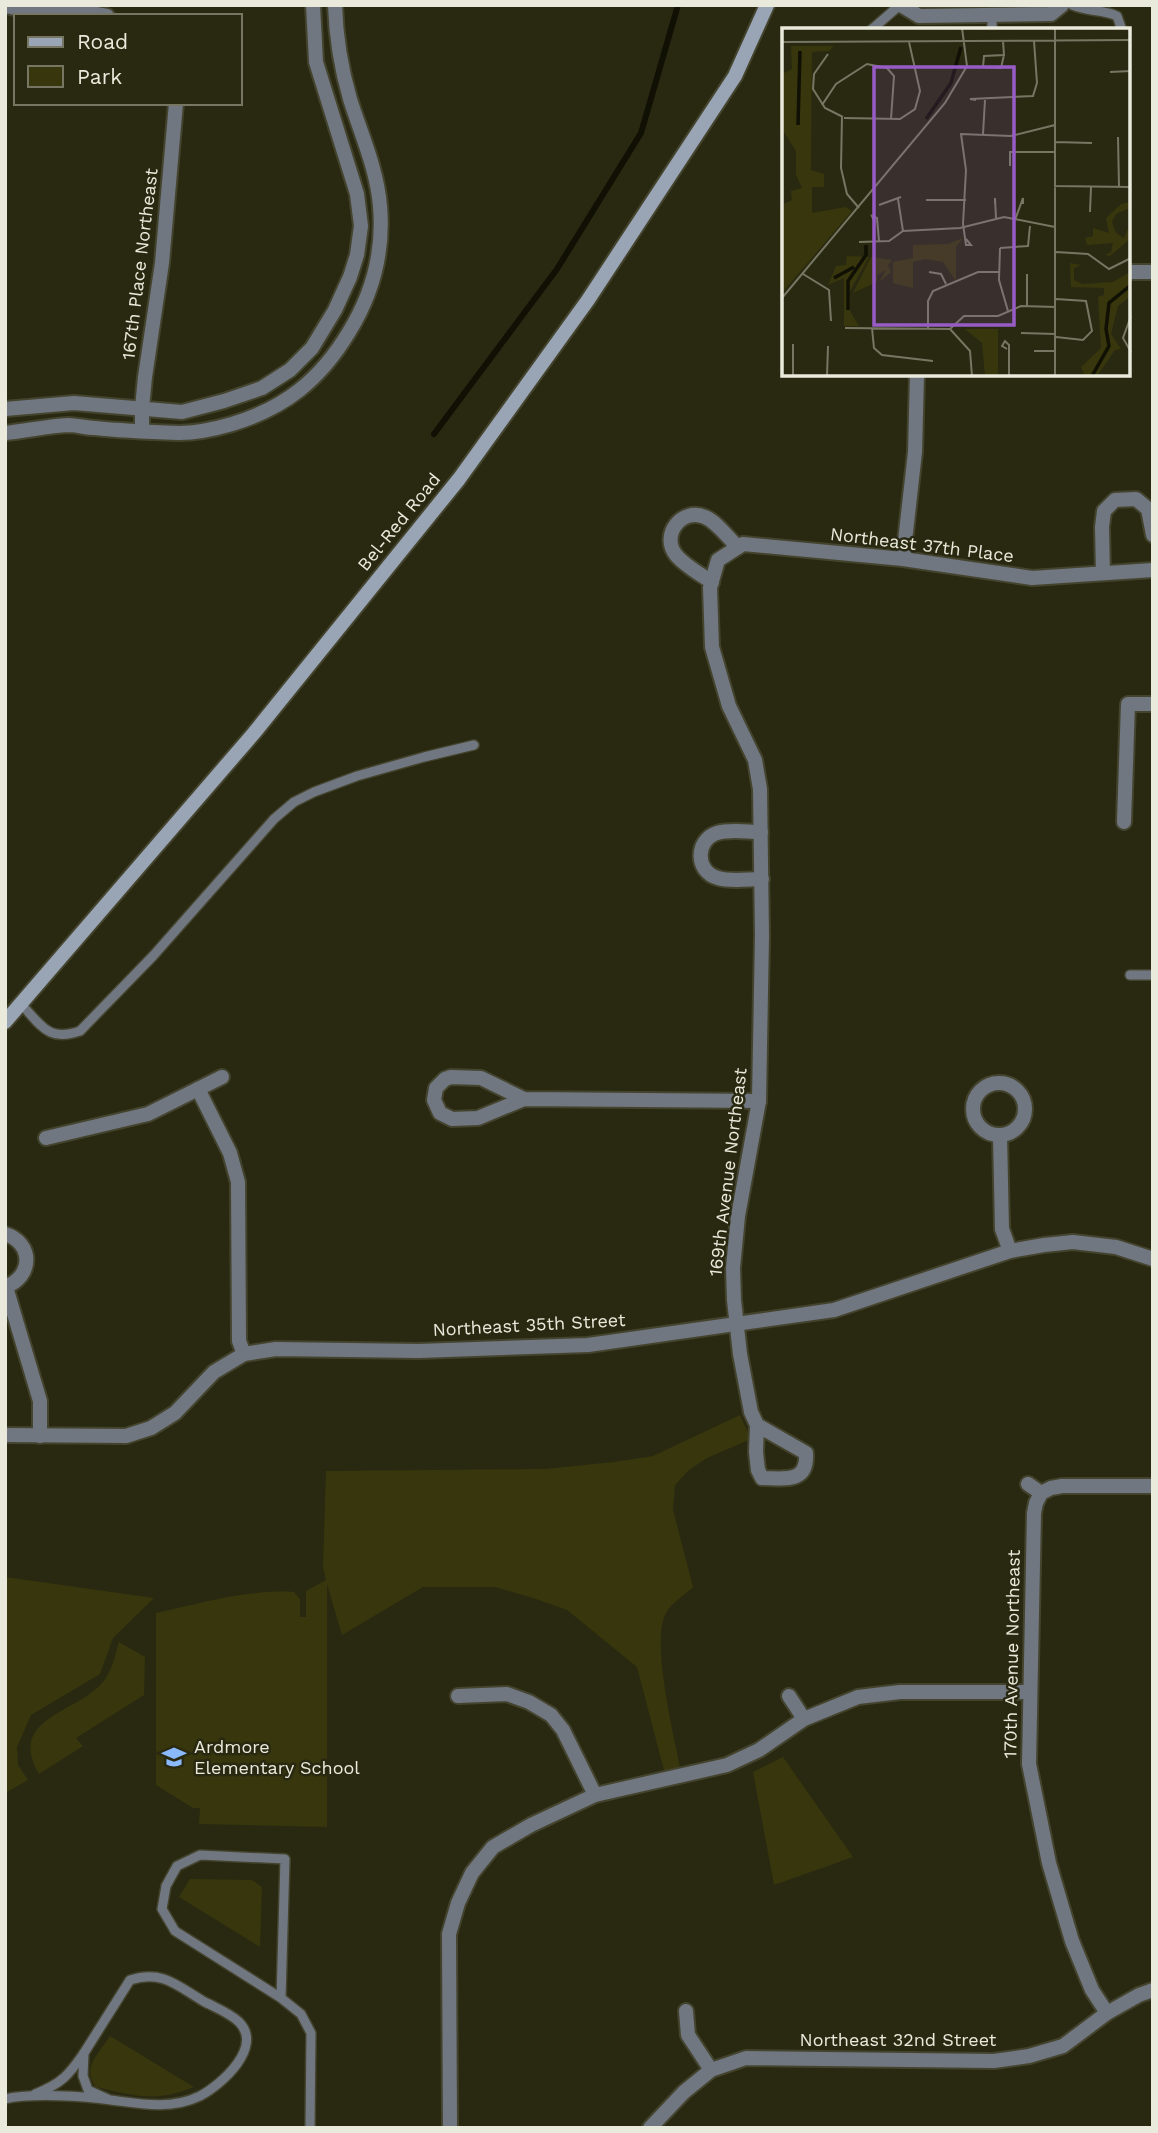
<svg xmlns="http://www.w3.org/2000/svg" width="1158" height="2133" font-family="'Work Sans',sans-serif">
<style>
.green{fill:#38360c}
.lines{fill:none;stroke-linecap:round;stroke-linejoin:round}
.stream{stroke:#101004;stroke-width:6}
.service-casing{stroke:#44442e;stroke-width:12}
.minor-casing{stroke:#44442e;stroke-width:18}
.secondary-casing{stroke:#44442e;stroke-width:18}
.service{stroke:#707781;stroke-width:9}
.minor{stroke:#707781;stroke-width:14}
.secondary{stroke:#99a4b4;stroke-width:14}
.labels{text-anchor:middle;stroke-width:5;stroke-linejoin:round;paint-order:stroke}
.street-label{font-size:18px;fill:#eaeadc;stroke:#292912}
.poi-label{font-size:18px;fill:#eaeadc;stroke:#292912;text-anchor:start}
.inset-river{fill:none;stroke:#101004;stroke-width:3.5}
.inset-road{fill:none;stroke:#767663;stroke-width:2}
.view{fill:#975cc6;fill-opacity:0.15;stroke:#975cc6;stroke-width:3.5}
.inset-edge{fill:none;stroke:#eaeadc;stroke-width:3.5}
</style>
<rect width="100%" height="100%" fill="#292912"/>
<g class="green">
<path d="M740 1415 751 1439 707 1458 689 1470 675 1485 673 1510 693 1587C685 1595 671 1603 666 1613 650 1642 675 1738 681 1773L665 1774 637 1667 567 1610 533 1598 495 1587H423L342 1635 327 1584V1827L199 1824 200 1808H193L156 1785V1613C201 1603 248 1589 294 1592L300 1599V1617H306V1591L326 1580 323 1567 326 1471 545 1469 614 1462 653 1456Z"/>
<path d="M5 1577 154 1598 113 1638 100 1674 31 1715 17 1747 18 1765 28 1780 5 1793Z"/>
<path d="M119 1642 145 1657 144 1695 76 1738 83 1746 39 1774C7 1717 76 1714 103 1682 112 1671 115 1655 119 1642Z"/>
<path d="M783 1757 853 1857 774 1885 753 1772Z"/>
<path d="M190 1879 252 1880 262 1887 260 1947 179 1897Z"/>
<path d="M110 2036 194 2087C154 2103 136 2096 96 2087 81 2067 99 2054 110 2036Z"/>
</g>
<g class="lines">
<path class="stream" d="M434 434 557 269 641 133 678 5"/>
<g class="service-casing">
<g id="service">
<path d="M1072 5C1087 12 1102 9 1117 16L1122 30"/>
<path d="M992 16V30"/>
<path d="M871 30 900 5"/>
<path d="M1130 975H1153"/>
<path d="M21 1004C42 1026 48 1042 80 1031L153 956 274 819 294 802 314 792 357 776 424 757 474 745"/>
<path d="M281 1998 285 1859 200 1855 177 1866 166 1886 162 1909 175 1931 281 1998 301 2014 311 2033 310 2128"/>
<path d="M35 2094C61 2084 69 2075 84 2053"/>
<path d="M5 2099C29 2093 86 2096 111 2100 141 2104 171 2110 200 2096 221 2085 264 2047 239 2022 230 2013 214 2007 203 2001 176 1985 163 1970 130 1980L84 2053 83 2076 88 2090 108 2099"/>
</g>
</g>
<g class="minor-casing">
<g id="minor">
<path d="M901 5 919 16 1051 14 1062 5"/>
<path d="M5 6 46 14 79 11 107 16"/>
<path d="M1128 272H1153"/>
<path d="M5 409 74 403 182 412 224 401 262 388 290 370 312 348 335 310 350 277 357 255 361 226 357 194 316 62 313 5"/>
<path d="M142 431V408L145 377 162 263 176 103"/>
<path d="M5 433C26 431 48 426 68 425 77 425 86 428 95 428 123 431 151 432 179 433 197 433 215 429 232 424 285 408 320 380 349 332 373 293 384 252 380 206 377 169 361 134 350 99 341 68 336 38 335 5"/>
<path d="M903 559 915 452 917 374"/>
<path d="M1103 573 1102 527 1104 511 1115 500 1136 499 1148 509 1153 535"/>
<path d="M712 582C700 574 685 566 676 555 660 535 682 507 705 517 717 522 728 538 738 547"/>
<path d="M1124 822 1128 704H1153"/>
<path d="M761 832C747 832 730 829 717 833 695 840 695 872 718 878 731 882 748 879 762 879"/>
<circle cx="999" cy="1109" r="26"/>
<path d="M198 1089 230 1153 238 1182 239 1341 244 1354"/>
<path d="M524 1099 481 1078 451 1077 445 1079 436 1088 434 1100 440 1113 452 1119 478 1118 524 1099 759 1101"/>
<path d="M1000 1135 1002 1229 1010 1251"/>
<path d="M46 1138 148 1114 222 1077"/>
<path d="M5 1234C34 1243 33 1277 5 1287"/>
<path d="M6 1287 40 1401V1436"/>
<path d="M757 1425 806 1453C808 1484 784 1478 762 1478L758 1470 756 1452 757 1425 751 1412 740 1354 734 1300 733 1268 738 1216 759 1101 762 936 760 789 755 760 729 706 712 647 710 588 718 560 743 544 903 559 1032 578 1153 570"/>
<path d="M5 1435 126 1436 151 1428 175 1413 214 1372 244 1354 276 1349 419 1351 588 1345 834 1310 1010 1251 1044 1245 1073 1242 1116 1247 1153 1259"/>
<path d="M1028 1484 1041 1493"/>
<path d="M1041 1493 1036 1503 1034 1513 1029 1764 1049 1863 1072 1941 1092 1990 1107 2013"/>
<path d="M1041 1493 1051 1488 1062 1486H1153"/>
<path d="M458 1696 507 1694 529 1702 551 1715 563 1730 595 1795"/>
<path d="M789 1696 804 1719"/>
<path d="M686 2011 688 2035 711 2070"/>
<path d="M450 2128 449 1934 458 1903 472 1873 493 1847 531 1825 595 1795 727 1765 759 1750 804 1719 858 1697 900 1692H1029"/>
<path d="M650 2128 684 2092 711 2070 746 2058 994 2061 1029 2056 1063 2046 1107 2013 1139 1995 1153 1990"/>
</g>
</g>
<g class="secondary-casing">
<path id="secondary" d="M5 1022 254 733 459 479 588 300 735 76 767 5"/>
</g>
<use href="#service" class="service"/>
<use href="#minor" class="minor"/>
<use href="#secondary" class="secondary"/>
</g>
<defs>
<g id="school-bare" transform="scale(1.89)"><path d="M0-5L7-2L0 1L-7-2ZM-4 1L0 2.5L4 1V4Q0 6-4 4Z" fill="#8abafc" stroke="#292912" stroke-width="2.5" paint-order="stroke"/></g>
</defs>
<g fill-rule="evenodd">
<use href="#school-bare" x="174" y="1757"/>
</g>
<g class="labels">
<g class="street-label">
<text transform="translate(140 264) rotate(-83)" y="6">167th Place Northeast</text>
<text transform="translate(399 522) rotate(-51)" y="6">Bel-Red Road</text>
<text transform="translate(922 545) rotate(7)" y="6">Northeast 37th Place</text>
<text transform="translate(728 1172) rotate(-83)" y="6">169th Avenue Northeast</text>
<text transform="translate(529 1325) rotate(-3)" y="6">Northeast 35th Street</text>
<text transform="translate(1012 1654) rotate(-89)" y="6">170th Avenue Northeast</text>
<text x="898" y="2046">Northeast 32nd Street</text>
</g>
<g class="poi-label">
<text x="194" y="1753">Ardmore<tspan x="194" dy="21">Elementary School</tspan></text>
</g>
</g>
<g transform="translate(782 28)">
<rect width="348" height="348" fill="#292912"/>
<path d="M9 18H52L47 23 30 24 29 142 42 146V159H30V185L64 179 70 183 0 265V177L10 172 9 163 20 160 14 147V123L0 101V46L10 41ZM348 174V180L334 186 330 194 334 205 342 210 348 196 347 212 328 228 323 227 329 224 331 215 305 217 303 210 311 208V200L327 205 324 190 339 176ZM181 210 174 219V253L161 234 143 231 131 234V260L111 255V234L131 230V217L166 216ZM65 228 87 229 68 263V283L77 298H62V250L46 257 54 238 64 237ZM89 229 110 232 106 237 109 244 97 254 104 242 95 247V254L71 265ZM288 235 299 237 292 240V252L300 256 331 254 348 244V269L336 278 329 306 339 321 333 322 315 348H303L299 339 319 320 316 269 322 267V260L289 259ZM183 301H216V348H203L200 315Z" fill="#38360c"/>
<path class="inset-river" d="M144 91 169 55 179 19M16 97 18 23M52 250 72 239M66 282V253L84 227V217M310 348 327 318 324 301 327 275 349 257"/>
<path class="inset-road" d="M221 13 222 27 202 28 201 39 219 40 222 27M0 14 349 12M46 26 32 46 31 61 43 80 61 89M328 44 349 43M194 72 188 71 251 68 255 55 252 13M40 77 54 56 85 36 105 40 112 48 109 91M60 88 59 140 65 166 77 180M62 90 118 91 133 81 138 63 127 14M201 106 203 72M336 109 337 159M273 114 310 115M228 138V124H273M272 158 349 159M116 171 121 203M155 172H144H184M213 176V170L214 190M97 177 119 169M308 184 309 159M233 192 241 170V176M93 195 90 188 95 190 97 213M184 211 189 217H184L181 196 184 142 179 106 229 108 273 97M77 214 107 213 121 203 178 200 222 189 273 199M218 220 217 252 226 283M218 220 246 218 248 198M274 224 306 226 327 241 349 230M147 244 159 246 164 256M21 246 47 262 49 293M245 246V278M0 270 163 75 185 38 180 0M274 271 304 273 310 303 301 312 274 309M349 288 341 310 349 324M63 300 168 301 182 288H216L239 278 274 279M90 300 92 320 100 327 151 333M146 301V273L151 263 196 244H217M168 301 188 323 190 348M239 305 274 306M11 316V348M225 321 220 318 223 313 227 317V348M252 323H274M45 348 46 318M273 348V0"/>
<path class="view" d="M92 39H232V297H92Z"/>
<rect width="348" height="348" class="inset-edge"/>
</g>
<rect width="1158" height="2133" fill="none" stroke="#eaeadc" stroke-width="14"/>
<rect x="14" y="14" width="228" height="91" fill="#292912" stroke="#767663" stroke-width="2"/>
<rect x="28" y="37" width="35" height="10" fill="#99a4b4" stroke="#767663" stroke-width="2"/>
<text x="77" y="49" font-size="21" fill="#eaeadc">Road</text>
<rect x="28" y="66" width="35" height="21" fill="#38360c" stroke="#767663" stroke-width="2"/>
<text x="77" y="84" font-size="21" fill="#eaeadc">Park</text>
</svg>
